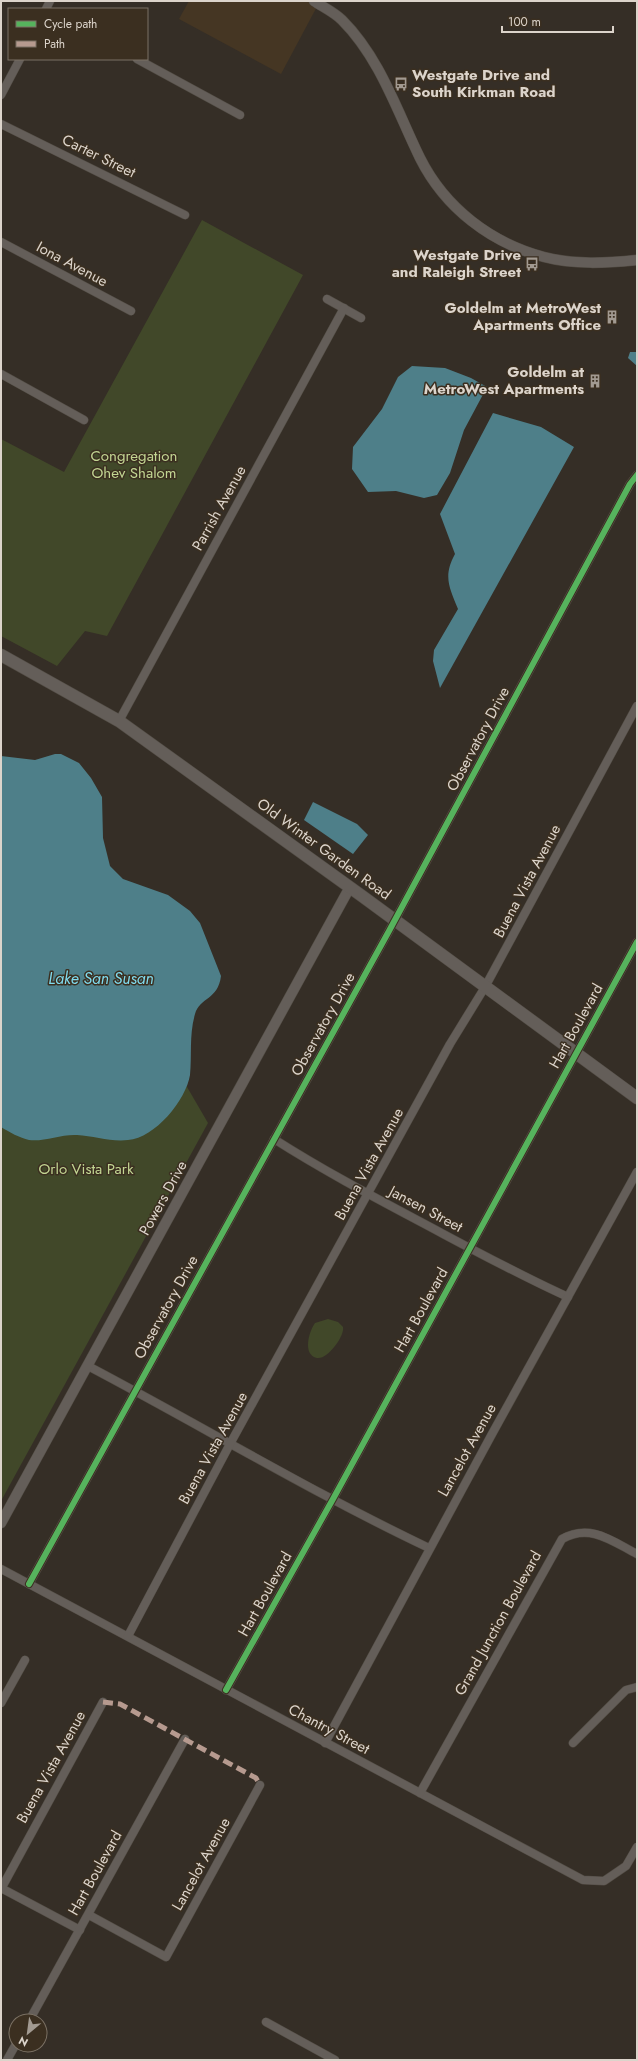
<svg xmlns="http://www.w3.org/2000/svg" width="638" height="2061" font-family="Jost,sans-serif">
<style>
.built{fill:#453623}
.green{fill:#414829}
.water{fill:#4e7f89}
.lines{fill:none;stroke-linecap:round;stroke-linejoin:round}
.minor-casing{stroke:#524c44;stroke-width:9}
.tertiary-casing{stroke:#524c44;stroke-width:11}
.secondary-casing{stroke:#524c44;stroke-width:13}
.minor{stroke:#645e59;stroke-width:8}
.tertiary{stroke:#645e59;stroke-width:10}
.secondary{stroke:#645e59;stroke-width:12}
.quiet{stroke:#b69a8f;stroke-width:5;stroke-dasharray:10 5;stroke-linecap:butt}
.cycleway-casing{stroke:#3b2f20;stroke-width:8}
.cycleway{stroke:#56b35d;stroke-width:6}
.labels{text-anchor:middle;stroke-width:3;stroke-linejoin:round;paint-order:stroke}
.poi-label{font-size:15px;font-weight:bold;fill:#dcd4cb;stroke:#3b2f20;text-anchor:end}
.street-label{font-size:15px;fill:#dcd4cb;stroke:#3b2f20}
.park-label{font-size:15px;fill:#c2d592;stroke:#3b2f20}
.water-label{font-size:16px;font-style:italic;fill:#80dbee;stroke:#3b2f20}
</style>
<rect width="100%" height="100%" fill="#352e26"/>
<path class="built" d="M189 1H320L281 74 179 19Z"/>
<g class="green">
<path d="M202 220 303 275 107 636 85 631 57 666 1 636V439L64 472Z"/>
<path d="M169 1056 208 1123 1 1501V1059Z"/>
<path d="M328 1319 338 1322 343 1327C345 1336 327 1360 317 1358 302 1355 309 1331 315 1323Z"/>
</g>
<g class="water">
<path d="M630 352H637V366L628 358Z"/>
<path d="M412 366 445 368 471 378 487 387 464 430 450 473 437 495 424 498 396 491 368 492 352 469 353 447 382 409 398 377Z"/>
<path d="M493 413 541 427 574 447 440 688 433 661 434 650 458 609C449 587 443 576 455 554L440 514Z"/>
<path d="M55 754H61L79 763 91 778 102 797 103 838 110 866 123 879 168 895 190 911 200 923 221 976C218 1000 200 997 195 1014 189 1035 192 1055 190 1075 186 1100 155 1138 128 1140 111 1142 94 1136 77 1135 61 1134 44 1142 29 1140 20 1138 9 1132 1 1127V756L35 760Z"/>
<path d="M313 802 357 824 368 835 353 854 304 820Z"/>
</g>
<g class="lines">
<g class="minor-casing">
<g id="minor">
<path d="M46 9 50 1"/>
<path d="M137 59 240 115"/>
<path d="M1 95 20 59"/>
<path d="M1 124 185 215"/>
<path d="M1 242 131 311"/>
<path d="M327 299 361 318"/>
<path d="M1 374 84 420"/>
<path d="M119 721 344 308"/>
<path d="M274 1139C321 1169 370 1195 419 1221 468 1247 517 1274 568 1297"/>
<path d="M88 1366C202 1426 313 1493 429 1548"/>
<path d="M1 1569 583 1880 604 1881 626 1866 637 1847"/>
<path d="M29 1584 389 931 630 484 637 475"/>
<path d="M128 1636 230 1444 450 1044 485 987 637 706"/>
<path d="M226 1690 333 1499 637 942"/>
<path d="M1 1703 25 1660"/>
<path d="M325 1743 492 1434 637 1172"/>
<path d="M573 1743 626 1690 637 1687"/>
<path d="M420 1793 562 1539C590 1523 612 1541 637 1554"/>
<path d="M1 1888 80 1930"/>
<path d="M1 1889 103 1702"/>
<path d="M89 1915 166 1957 260 1785"/>
<path d="M29 2021 185 1739"/>
<path d="M266 2022 335 2060"/>
<path d="M7 2060 16 2044"/>
</g>
</g>
<g class="tertiary-casing">
<g id="tertiary">
<path d="M314 1C323 7 334 12 342 20 380 58 397 111 420 158 445 208 491 243 544 257 574 265 607 263 637 260"/>
<path d="M1 1523 350 887"/>
</g>
</g>
<g class="secondary-casing">
<path id="secondary" d="M1 655 119 721 362 896 637 1098"/>
</g>
<use href="#minor" class="minor"/>
<use href="#tertiary" class="tertiary"/>
<use href="#secondary" class="secondary"/>
<path class="quiet" d="M103 1702 120 1704 256 1778 260 1785"/>
<g class="cycleway-casing">
<g id="cycleway">
<path d="M29 1584 389 931 630 484 637 475"/>
<path d="M226 1690 333 1499 637 942"/>
</g>
</g>
<use href="#cycleway" class="cycleway"/>
</g>
<defs>
<g id="bus-bare" transform="scale(1.08)"><path d="M-5-6H5V4H4V6H2V4H-2V6H-4V4H-5ZM-3.5-4V0h7V-4ZM-3.5 1.2v1.5H-2V1.2ZM2 1.2v1.5H3.5V1.2Z" fill="#a29a91" stroke="#3b2f20" stroke-width="2.5" paint-order="stroke"/></g>
<g id="building-bare" transform="scale(1.08)"><path d="M-4-6H4V6H1V3H-1V6H-4ZM-2.5-4.3h1.7v1.8h-1.7ZM.8-4.3h1.7v1.8H.8ZM-2.5-1h1.7V.8h-1.7ZM.8-1h1.7V.8H.8Z" fill="#a29a91" stroke="#3b2f20" stroke-width="2.5" paint-order="stroke"/></g>
</defs>
<g fill-rule="evenodd">
<use href="#bus-bare" x="401" y="84"/>
<use href="#bus-bare" x="532" y="264"/>
<use href="#building-bare" x="612" y="317"/>
<use href="#building-bare" x="595" y="381"/>
</g>
<g class="labels">
<g class="poi-label">
<text x="412" y="80" text-anchor="start">Westgate Drive and<tspan x="412" dy="17">South Kirkman Road</tspan></text>
<text x="521" y="260">Westgate Drive<tspan x="521" dy="17">and Raleigh Street</tspan></text>
<text x="601" y="313">Goldelm at MetroWest<tspan x="601" dy="17">Apartments Office</tspan></text>
<text x="584" y="377">Goldelm at<tspan x="584" dy="17">MetroWest Apartments</tspan></text>
</g>
<g class="street-label">
<text transform="translate(99 156) rotate(26)" y="5">Carter Street</text>
<text transform="translate(72 264) rotate(28)" y="5">Iona Avenue</text>
<text transform="translate(219 508) rotate(-61)" y="5">Parrish Avenue</text>
<text transform="translate(478 739) rotate(-62)" y="5">Observatory Drive</text>
<text transform="translate(324 849) rotate(36)" y="5">Old Winter Garden Road</text>
<text transform="translate(527 881) rotate(-62)" y="5">Buena Vista Avenue</text>
<text transform="translate(323 1024) rotate(-61)" y="5">Observatory Drive</text>
<text transform="translate(576 1026) rotate(-61)" y="5">Hart Boulevard</text>
<text transform="translate(369 1164) rotate(-61)" y="5">Buena Vista Avenue</text>
<text transform="translate(163 1198) rotate(-61)" y="5">Powers Drive</text>
<text transform="translate(426 1209) rotate(28)" y="5">Jansen Street</text>
<text transform="translate(166 1307) rotate(-61)" y="5">Observatory Drive</text>
<text transform="translate(421 1310) rotate(-61)" y="5">Hart Boulevard</text>
<text transform="translate(213 1448) rotate(-61)" y="5">Buena Vista Avenue</text>
<text transform="translate(467 1450) rotate(-61)" y="5">Lancelot Avenue</text>
<text transform="translate(265 1594) rotate(-61)" y="5">Hart Boulevard</text>
<text transform="translate(498 1623) rotate(-61)" y="5">Grand Junction Boulevard</text>
<text transform="translate(329 1729) rotate(28)" y="5">Chantry Street</text>
<text transform="translate(51 1767) rotate(-61)" y="5">Buena Vista Avenue</text>
<text transform="translate(201 1864) rotate(-61)" y="5">Lancelot Avenue</text>
<text transform="translate(95 1873) rotate(-61)" y="5">Hart Boulevard</text>
</g>
<g class="park-label">
<text x="134" y="461">Congregation<tspan x="134" dy="17">Ohev Shalom</tspan></text>
<text x="86" y="1174">Orlo Vista Park</text>
</g>
<g class="water-label">
<text x="101" y="984">Lake San Susan</text>
</g>
</g>
<rect width="638" height="2061" fill="none" stroke="#dcd4cb" stroke-width="4"/>
<rect x="8" y="8" width="140" height="52" fill="#3b2f20" stroke="#7b7164"/>
<rect x="16" y="21" width="20" height="6" fill="#56b35d" stroke="#7b7164"/>
<text x="44" y="28" font-size="12" fill="#dcd4cb">Cycle path</text>
<rect x="16" y="41" width="20" height="6" fill="#b69a8f" stroke="#7b7164"/>
<text x="44" y="48" font-size="12" fill="#dcd4cb">Path</text>
<g transform="translate(28 2033) rotate(209)"><circle r="19" fill="#3b2f20" stroke="#7b7164"/>
<path d="M0-3L7 15L0 10L-7 15Z" fill="#a29a91"/>
<text y="-6" font-size="11" font-weight="bold" text-anchor="middle" fill="#dcd4cb">N</text>
</g>
<path d="M502 26v6h111v-6" fill="none" stroke="#dcd4cb" stroke-width="2"/>
<text x="508" y="26" font-size="12" fill="#dcd4cb" stroke="#3b2f20" stroke-width="3" paint-order="stroke">100 m</text>
</svg>
